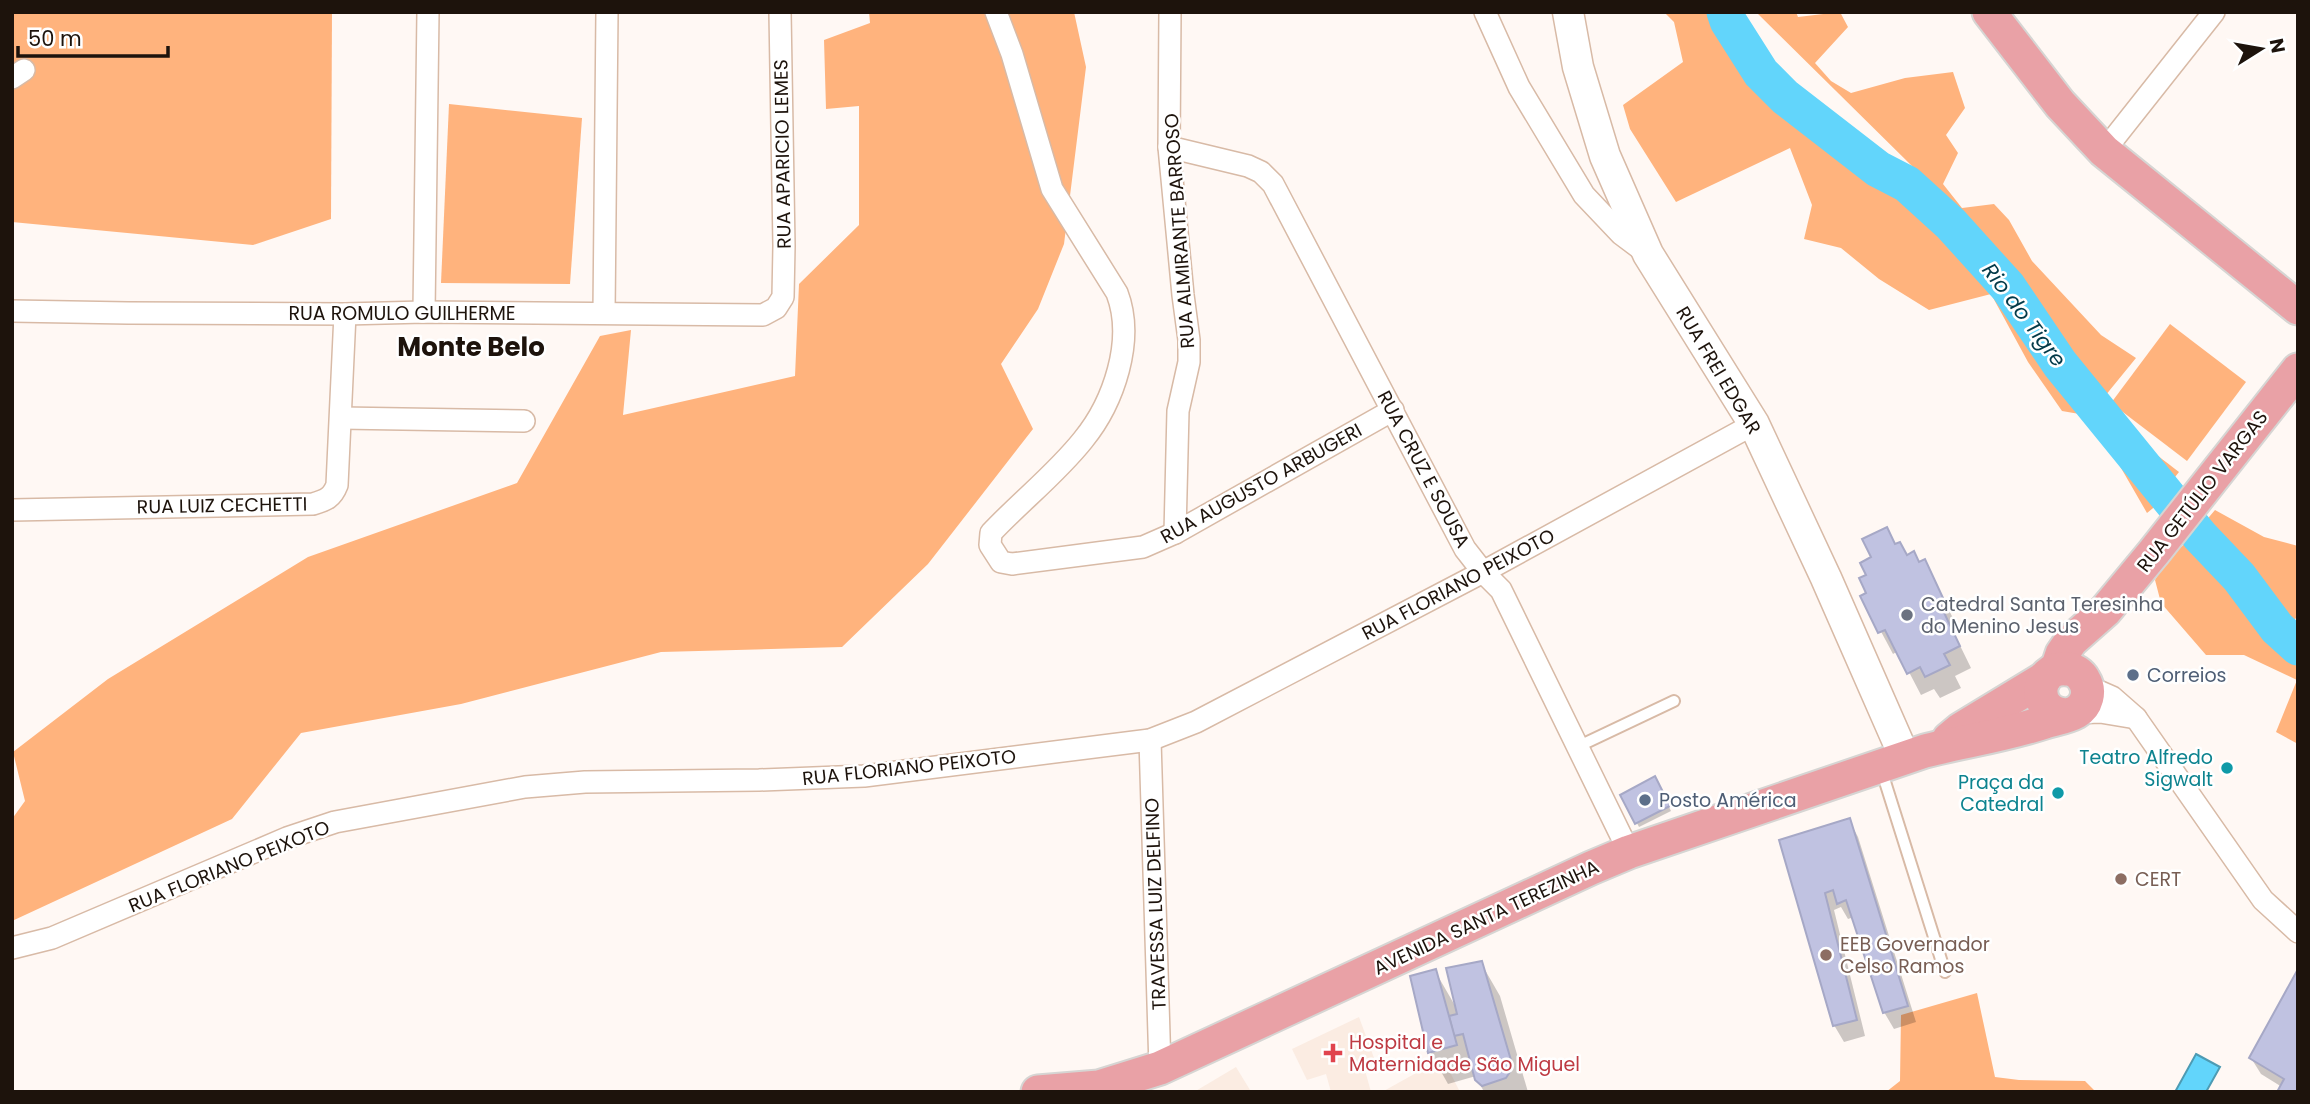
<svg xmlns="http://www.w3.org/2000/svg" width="2310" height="1104" font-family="Poppins,sans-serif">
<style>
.built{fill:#fbece2}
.green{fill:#ffb37d}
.water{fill:#62d5fb;stroke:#4d9bb3;stroke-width:2}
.shadow{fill:#0003}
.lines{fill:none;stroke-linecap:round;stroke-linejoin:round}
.river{stroke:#62d5fb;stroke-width:37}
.building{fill:#c0c2e1;stroke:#a6a8c6;stroke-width:2}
.lane-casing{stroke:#d8baa6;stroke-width:14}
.street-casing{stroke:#d8baa6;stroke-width:24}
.secondary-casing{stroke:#d8baa6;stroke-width:33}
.primary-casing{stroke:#d6d5d3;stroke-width:37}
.lane{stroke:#fff;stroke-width:10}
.street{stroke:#fff;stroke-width:21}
.secondary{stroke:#fff;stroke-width:30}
.primary{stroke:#e9a1a6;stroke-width:33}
.worship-dot{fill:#6b7280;stroke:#fff;stroke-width:2.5}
.service-dot{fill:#5c6f8a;stroke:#fff;stroke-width:2.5}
.culture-dot{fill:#0f9aa8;stroke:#fff;stroke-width:2.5}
.education-dot{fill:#8d6e63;stroke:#fff;stroke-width:2.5}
.health-dot{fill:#e0444e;stroke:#fff;stroke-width:2.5}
.labels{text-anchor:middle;stroke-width:5;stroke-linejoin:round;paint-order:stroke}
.street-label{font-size:19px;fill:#1d130c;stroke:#fff}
.worship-label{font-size:19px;fill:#5b616d;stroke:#fff;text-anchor:start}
.service-label{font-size:19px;fill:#4e5e75;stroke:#fff;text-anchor:start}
.culture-label{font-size:19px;fill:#0d838f;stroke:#fff;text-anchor:end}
.education-label{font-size:19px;fill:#785e54;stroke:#fff;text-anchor:start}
.health-label{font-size:19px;fill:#be3a42;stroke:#fff;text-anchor:start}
.water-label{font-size:21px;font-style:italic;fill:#023a49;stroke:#fff}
.district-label{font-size:26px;font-weight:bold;fill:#1d130c;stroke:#fff}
</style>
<rect width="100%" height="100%" fill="#fff8f4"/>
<g class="built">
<path d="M1359 1017 1374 1058 1363 1063 1371 1092H1331L1326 1074 1307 1080 1292 1049Z"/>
<path d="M1443 1058 1460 1092H1382Z"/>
<path d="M1236 1067 1250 1090 1248 1092H1194Z"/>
</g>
<g class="green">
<path d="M12 12H332L331 219 253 245 12 222Z"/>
<path d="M869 12H1074L1086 67 1064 244 1038 309 1001 364 1033 429 928 564 842 647 661 652 461 704 301 733 232 819 12 921V819L25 801 13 752 108 679 308 557 517 483 600 336 631 330 623 415 795 376 799 284 859 225V106L826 109 824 40 870 23Z"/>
<path d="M1664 12H1721L1752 72 1788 107 1970 248 2144 483 2163 500 2147 513 2091 416 2062 411 2028 362 1991 294 1929 310 1879 279 1841 248 1804 239 1812 205 1790 148 1676 202 1630 129 1623 105 1683 62 1674 22Z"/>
<path d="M1756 12H1796L1798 17 1840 12 1848 27 1815 63 1831 81 1851 93 1905 78 1953 72 1965 108 1946 135 1958 153 1943 184 1962 208 1994 204 2009 220 2032 261 2101 335 2136 358 2105 396C2121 431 2150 449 2179 472L2167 487 2105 408 2091 376 1990 243Z"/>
<path d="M449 104 582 118 570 284 441 283Z"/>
<path d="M2170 324 2246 382 2187 461 2111 403Z"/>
<path d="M2215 510 2264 537 2298 546V614L2292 625 2204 523Z"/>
<path d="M2193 537 2212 556 2298 658V744L2276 732 2297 680 2244 655H2206L2161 603 2155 580 2168 558Z"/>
<path d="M1977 993 1995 1077 2019 1080 2085 1081 2096 1092H1886L1900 1081 1901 1015Z"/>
</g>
<path class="water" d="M2196 1054 2220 1067 2206 1092H2175Z"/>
<g class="shadow">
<path d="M1896 546 1907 557 1919 564 1924 562 1954 620 1949 623 1971 668 1955 676 1961 688 1940 698 1934 689 1921 695 1898 651 1893 654 1862 596 1868 593V576Z"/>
<path d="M1655 779 1671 811 1639 827 1622 795Z"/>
<path d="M1849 820 1858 837 1916 1022 1894 1029 1884 1012 1854 917 1848 919 1841 907 1834 910 1865 1036 1844 1042 1834 1025 1781 841Z"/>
<path d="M1481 963 1500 996 1528 1092H1484L1476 1076 1448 1084 1430 1052 1435 971 1457 1009Z"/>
<path d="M2298 972V1092L2282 1087 2261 1074 2251 1058Z"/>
</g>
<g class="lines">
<path class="river" d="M1725 12 1728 21 1761 73 1785 97 1878 169 1907 184 1951 224 2008 287 2060 364 2200 536 2239 577 2277 628 2298 647"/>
</g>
<g class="building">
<path d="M1887 527 1895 544 1900 542 1907 555 1914 551 1919 562 1925 559 1943 598 1938 600 1960 646 1944 654 1950 665 1925 677 1920 667 1907 674 1885 630 1878 633 1860 596 1866 593 1859 578 1866 575 1860 563 1871 557 1862 539Z"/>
<path d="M1655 776 1670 806 1635 824 1620 795Z"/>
<path d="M1850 818 1908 1006 1883 1013 1846 900 1837 904 1833 890 1825 893 1857 1020 1833 1026 1779 840Z"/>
<path d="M1482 961 1513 1067 1506 1078 1482 1086 1475 1080 1463 1034 1454 1036 1449 1016 1457 1014 1446 968Z"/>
<path d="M1436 969 1457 1045 1428 1053 1410 976Z"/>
<path d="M2298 969V1092H2277L2284 1079 2249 1058Z"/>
</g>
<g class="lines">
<g class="lane-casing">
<g id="lane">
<path d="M1577 747 1674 701"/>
<path d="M1881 769 1945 972"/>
</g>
</g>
<g class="street-casing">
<g id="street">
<path d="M996 12 1012 54 1052 189 1117 293C1135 340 1114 402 1083 440 1056 474 1021 501 991 533L990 545 1001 562 1012 564 1143 547 1175 533 1393 410"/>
<path d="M1170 12 1169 147 1183 295 1189 340V362L1178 411 1175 533"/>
<path d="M1485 12 1519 87 1584 195 1621 234 1645 252"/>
<path d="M12 78 24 70"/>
<path d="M1169 147 1248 166 1261 172 1273 184 1465 549 1483 572 1501 590 1629 852"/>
<path d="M2104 151 2214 12"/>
<path d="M12 311 128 313 345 314 424 312 763 315 776 308 783 297 784 246 780 12"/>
<path d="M424 312 428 12"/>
<path d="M604 313 607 12"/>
<path d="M341 418 524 421"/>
<path d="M12 510 313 504C326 500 332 498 337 485L345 314"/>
<path d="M2087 686 2112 697 2136 718 2263 900 2298 932"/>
<path d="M2076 713 2100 712 2136 718"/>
<path d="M1150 740 1160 1068"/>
<path d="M12 948 52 938 287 838 335 822 525 787 585 782 759 780 864 776 1150 740 1196 722 1483 572 1754 424"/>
</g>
</g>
<g class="secondary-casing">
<path id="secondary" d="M1568 12 1578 67 1605 156 1648 254 1754 424 1826 578 1905 758"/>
</g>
<g class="primary-casing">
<g id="primary">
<path d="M1989 12 2060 104 2104 151 2298 308"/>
<path d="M2057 669 2062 654 2071 641 2105 611 2154 552 2298 370"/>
<path d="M1949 739 1961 729 2045 678"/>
<path d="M1038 1092 1099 1087 1160 1068 1591 868 1629 852 1925 751C1965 741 2006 735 2045 722 2055 719 2067 717 2076 712 2087 706 2091 691 2084 680 2081 674 2074 669 2067 669 2034 665 2030 715 2068 715"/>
</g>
</g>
<use href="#lane" class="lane"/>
<use href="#street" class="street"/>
<use href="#secondary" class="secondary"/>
<use href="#primary" class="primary"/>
</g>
<circle class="worship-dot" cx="1907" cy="615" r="7"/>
<g class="service-dot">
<circle cx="2133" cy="675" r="7"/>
<circle cx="1645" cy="800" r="7"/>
</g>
<g class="culture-dot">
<circle cx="2227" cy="768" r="7"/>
<circle cx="2058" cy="793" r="7"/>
</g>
<g class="education-dot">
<circle cx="2121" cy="879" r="7"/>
<circle cx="1826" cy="955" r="7"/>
</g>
<path class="health-dot" d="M1329.5 1042.5h7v7h7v7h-7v7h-7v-7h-7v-7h7z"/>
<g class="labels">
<g class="street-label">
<text transform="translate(782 154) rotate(-91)" y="7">RUA APARICIO LEMES</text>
<text transform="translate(1179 231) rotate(-94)" y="7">RUA ALMIRANTE BARROSO</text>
<text x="402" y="320">RUA ROMULO GUILHERME</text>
<text transform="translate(1719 370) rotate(59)" y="7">RUA FREI EDGAR</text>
<text transform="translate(1424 469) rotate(62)" y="7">RUA CRUZ E SOUSA</text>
<text transform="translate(1261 483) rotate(-29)" y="7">RUA AUGUSTO ARBUGERI</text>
<text transform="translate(2202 491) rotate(-52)" y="7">RUA GETÚLIO VARGAS</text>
<text transform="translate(222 505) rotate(-1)" y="7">RUA LUIZ CECHETTI</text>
<text transform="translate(1458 584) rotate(-28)" y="7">RUA FLORIANO PEIXOTO</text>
<text transform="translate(909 767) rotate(-6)" y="7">RUA FLORIANO PEIXOTO</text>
<text transform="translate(229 866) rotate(-22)" y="7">RUA FLORIANO PEIXOTO</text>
<text transform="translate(1155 904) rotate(-92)" y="7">TRAVESSA LUIZ DELFINO</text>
<text transform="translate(1486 917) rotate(-25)" y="7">AVENIDA SANTA TEREZINHA</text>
</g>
<g class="worship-label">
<text x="1921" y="611">Catedral Santa Teresinha<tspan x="1921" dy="22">do Menino Jesus</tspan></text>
</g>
<g class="service-label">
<text x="2147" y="682">Correios</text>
<text x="1659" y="807">Posto América</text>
</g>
<g class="culture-label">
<text x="2213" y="764">Teatro Alfredo<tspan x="2213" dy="22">Sigwalt</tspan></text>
<text x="2044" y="789">Praça da<tspan x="2044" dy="22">Catedral</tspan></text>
</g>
<g class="education-label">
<text x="2135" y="886">CERT</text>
<text x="1840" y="951">EEB Governador<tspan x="1840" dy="22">Celso Ramos</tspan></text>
</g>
<g class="health-label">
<text x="1349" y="1049">Hospital e<tspan x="1349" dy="22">Maternidade São Miguel</tspan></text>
</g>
<g class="water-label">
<text transform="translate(2024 315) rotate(53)" y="7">Rio do Tigre</text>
</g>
<g class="district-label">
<text x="471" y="356">Monte Belo</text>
</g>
</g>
<rect width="2310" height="1104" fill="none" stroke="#1d130c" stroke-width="28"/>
<g transform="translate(2261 49) rotate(79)" stroke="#ffffff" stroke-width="5" paint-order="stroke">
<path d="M0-5L12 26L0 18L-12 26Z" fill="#1d130c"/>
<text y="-10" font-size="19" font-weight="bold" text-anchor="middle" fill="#1d130c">N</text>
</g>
<path d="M18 46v10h150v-10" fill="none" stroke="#1d130c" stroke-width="3.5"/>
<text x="28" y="46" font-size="21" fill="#1d130c" stroke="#ffffff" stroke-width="5" paint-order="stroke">50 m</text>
</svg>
